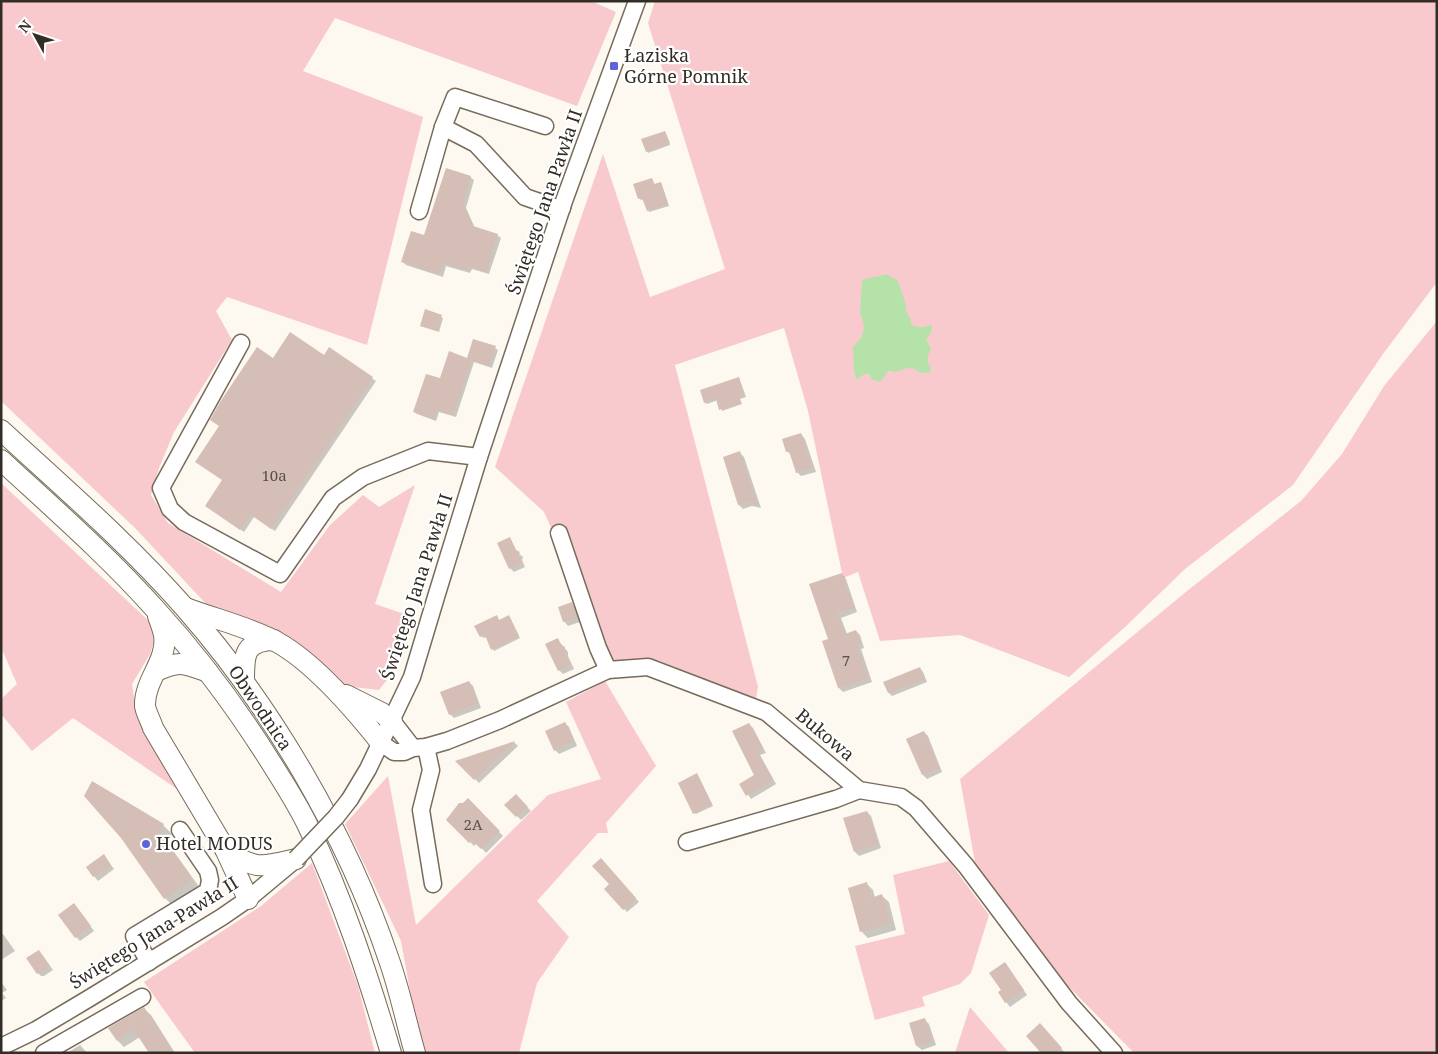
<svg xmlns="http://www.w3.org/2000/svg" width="1438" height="1054" font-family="'Noto Serif',serif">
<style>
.green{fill:#f8cace}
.water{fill:#b5e2a8}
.shadow{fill:#0003}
.building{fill:#d4beb5}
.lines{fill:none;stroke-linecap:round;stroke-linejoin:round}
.minor-casing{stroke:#776b5b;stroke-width:19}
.major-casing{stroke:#776b5b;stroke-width:22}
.minor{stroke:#fff;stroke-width:16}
.major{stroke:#fff;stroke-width:20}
.minor-bridge-casing{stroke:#776b5b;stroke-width:19;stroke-linecap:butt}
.minor-bridge{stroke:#fff;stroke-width:16}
.poi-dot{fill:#5c63db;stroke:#fff;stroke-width:2}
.labels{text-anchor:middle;stroke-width:4.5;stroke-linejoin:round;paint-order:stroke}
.number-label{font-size:15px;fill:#5a514a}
.poi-label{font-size:18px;fill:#322d26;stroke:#fff;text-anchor:start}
.street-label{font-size:18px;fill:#322d26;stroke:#fff}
</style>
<rect width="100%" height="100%" fill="#fdf8f0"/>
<g class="green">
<path d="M1 1H591L616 12 577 106 335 18 303 71 423 117 367 345 227 297 216 311 232 340 174 432 159 468 151 495 168 523 281 592 330 525 363 495 379 507 415 485 375 604 410 616 394 671 379 690 345 686 316 661 269 626 209 607 135 528 1 401Z"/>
<path d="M655 1H1437V282L1383 354 1293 485 1185 569 1125 627 1069 677 960 635 880 641 858 572 843 578 808 411 784 328 675 365 758 687 756 699 657 660 611 661 544 512 495 467 603 154 650 297 725 269 648 23Z"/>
<path d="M1437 321V1053H1134L1066 984 976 868 960 779 1187 591 1301 501 1342 454 1384 386Z"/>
<path d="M1 483 151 623 154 641 150 654 132 684 136 711 177 789 73 718 32 751 1 714V699L17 684 1 647Z"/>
<path d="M605 681 656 766 606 823 608 833H598L537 901 569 937 537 983 519 1053H425L414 1013 401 941 345 824 388 776 416 925 548 795 601 779 566 702Z"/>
<path d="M949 861 989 915 971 973 960 984 922 997 925 1006 875 1020 855 946 905 934 893 875Z"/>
<path d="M312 863 358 986 375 1053H195L144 982 261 906Z"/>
<path d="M970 1007 1009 1053H955Z"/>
</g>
<path class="water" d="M886 274 898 281 907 308 905 310 911 320V324C918 329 924 327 932 325L931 333 926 339 931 349C927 356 926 362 931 368L929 373C920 375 917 368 909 368 901 369 897 374 889 370L880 382 871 379 870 375 866 373 856 380 854 369 853 347 861 338 864 329 863 321 860 314 862 281C871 275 877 278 886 274Z"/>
<g class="shadow">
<path d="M665 132 670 145 648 153 647 151Z"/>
<path d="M470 177 474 180 466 208 475 228 497 235 501 238 489 274 472 269 470 273 446 266 443 277 406 265 402 261 425 236Z"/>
<path d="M652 179 655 185 661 183 662 185 669 206 649 212 644 199 641 200 639 198Z"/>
<path d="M426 311 443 318 439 332 421 326Z"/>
<path d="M495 348 498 350 492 368 474 362 456 417 439 412 436 421 417 414 414 411 441 380 468 359Z"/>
<path d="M329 349 376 381 275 531 254 517 244 532 206 506 223 480 273 360 324 356Z"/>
<path d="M739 379 746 397 740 399 742 404 722 411 718 400 707 404 705 402Z"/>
<path d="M801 434 805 439 816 472 801 476 797 472 791 455 787 451Z"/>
<path d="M740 453 744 457 761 508 752 506 743 509 739 505 724 457Z"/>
<path d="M509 538 518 553 523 557 522 560 525 567 514 572 510 568Z"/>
<path d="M842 574 846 579 857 612 841 618 847 634 856 631 860 635 864 648 861 649 872 682 843 692 839 688 829 640Z"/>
<path d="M572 604 576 608 580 622 568 626 564 621Z"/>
<path d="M509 617 520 638 494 651 487 637 483 638 476 626 499 621Z"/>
<path d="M557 639 568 652V656L574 669 563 674 559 670Z"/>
<path d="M920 669 923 672 927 682 892 696 889 693 884 683Z"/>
<path d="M469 682 473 686 481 708 454 718 450 714Z"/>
<path d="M565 723 569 727 577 746 559 754 555 750Z"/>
<path d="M749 724 753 728 766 753 760 755 776 784 751 799 741 784 756 776Z"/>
<path d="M924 732 928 736 942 772 927 779 923 775 908 739Z"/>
<path d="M514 742 518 746 479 783 457 761Z"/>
<path d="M698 776 713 806 696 814 694 813Z"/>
<path d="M516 796 531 811 521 820 506 805Z"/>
<path d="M468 800 503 836 486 853 477 843 474 846 448 819Z"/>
<path d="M867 812 871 816 881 848 859 856 855 852Z"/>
<path d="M163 825 172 834 167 842 200 888 174 907 165 898 122 837Z"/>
<path d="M104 856 114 869 98 881 87 867Z"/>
<path d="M604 863 639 902 627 912 606 889 611 884Z"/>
<path d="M867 884 873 890 875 898 882 896 889 902 896 930 868 938 861 931Z"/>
<path d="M74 904 94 931 80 941 76 937Z"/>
<path d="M3 934 15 951 1 960V935Z"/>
<path d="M39 951 53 970 44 976H41L36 971Z"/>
<path d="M1008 968 1027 995 1010 1007 999 993 1003 990Z"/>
<path d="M1 982 7 990 2 993 6 998 1 1001Z"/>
<path d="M144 1009 151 1015 175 1053H150L140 1037 124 1047 118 1041 110 1028Z"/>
<path d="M925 1020 929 1024 936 1045 922 1050 917 1046 911 1024Z"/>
<path d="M1044 1029 1065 1053H1042Z"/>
<path d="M80 1045 87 1053H67Z"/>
</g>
<g class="building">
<path d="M665 131 670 143 646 152 641 139Z"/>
<path d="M446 168 471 176 463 203 473 226 498 234 486 272 468 266 467 270 443 263 439 274 401 262 411 231 424 235Z"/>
<path d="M652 178 654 184 661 182 668 204 647 211 642 198 638 199 633 184Z"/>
<path d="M425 309 442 315 437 331 420 326Z"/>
<path d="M290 332 324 355 329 347 373 377 271 529 250 514 240 530 205 506 222 480 195 462 219 426 210 420 220 402 257 347 273 358Z"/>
<path d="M473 339 496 346 489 366 472 360 453 415 437 410 434 419 413 412 426 374 440 378 449 351 467 358Z"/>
<path d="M739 377 745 395 739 397 741 403 719 410 716 399 704 403 700 390Z"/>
<path d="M801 433 812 468 796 473 789 451 786 452 782 439Z"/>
<path d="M740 451 748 477 758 505 748 502 738 505 723 457Z"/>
<path d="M510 537 516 550 520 552 518 556 522 563 509 569 497 543Z"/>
<path d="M842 573 854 608 837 613 845 634 856 630 861 644 857 645 868 678 838 688 822 641 828 639 809 584Z"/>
<path d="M572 602 577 618 563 622 558 607Z"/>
<path d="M497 615 499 620 509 615 519 636 491 650 485 635 480 637 474 626Z"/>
<path d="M558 638 561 645 565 647 564 651 570 664 558 671 545 644Z"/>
<path d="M920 667 925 679 888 693 883 682Z"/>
<path d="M469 681 478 703 449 715 440 692Z"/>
<path d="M565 722 574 741 554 751 545 731Z"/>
<path d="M749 723 763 748 757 751 773 780 746 796 739 784 754 775 732 731Z"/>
<path d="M924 731 939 768 922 775 906 739Z"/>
<path d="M515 741 474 780 455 761Z"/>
<path d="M697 773 712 804 693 814 678 783Z"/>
<path d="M92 781 164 824 159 832 192 879 164 899 121 838 84 796Z"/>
<path d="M516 794 528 807 516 817 504 805Z"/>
<path d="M468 798 500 831 481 849 472 840 469 843 446 820 459 803H463Z"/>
<path d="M867 811 878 844 854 852 843 818Z"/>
<path d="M104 854 111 865 93 877 86 867Z"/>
<path d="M601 858 636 898 623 910 604 889 609 884 592 866Z"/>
<path d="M867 882 871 898 882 894 891 923 860 932 848 888Z"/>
<path d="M74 903 91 926 75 938 58 915Z"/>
<path d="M39 950 50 966 37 974 26 958Z"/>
<path d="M1005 962 1024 990 1005 1003 998 992 1001 990 989 973Z"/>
<path d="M144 1007 174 1053H149L134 1030 117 1041 108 1028Z"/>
<path d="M925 1018 932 1041 916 1046 909 1023Z"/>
<path d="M1040 1023 1062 1048 1056 1053H1041L1026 1036Z"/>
</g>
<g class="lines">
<g class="minor-casing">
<g id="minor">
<path d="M443 127 455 97 545 126"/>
<path d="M419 211 443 127 476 144 525 197 554 207 562 208"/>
<path d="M241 343 161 488 170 509 184 522 280 574 333 498 363 477 428 451 479 457"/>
<path d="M559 533 598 648 608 670"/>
<path d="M392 721 413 748"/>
<path d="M381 743 394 752H404L413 748 426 747 447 741 500 720 608 670 648 667 766 712 859 790 901 797 916 808 966 866 1069 1003 1114 1053"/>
<path d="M426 747 431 770 421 810 433 884"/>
<path d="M350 799 368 769 412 677 436 597 479 457 564 201 637 1"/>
<path d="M687 842 836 799 859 790"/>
<path d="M149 962 134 936 208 891 210 880 208 871 180 830"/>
<path d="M1 1047 36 1030 88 999 222 917 248 899 296 859"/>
<path d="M44 1053 142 997"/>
</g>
</g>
<g class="major-casing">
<g id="major">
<path d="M1 430C64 488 129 544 185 608 272 707 347 835 389 960 400 991 406 1022 415 1053"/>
<path d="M1 460C54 509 108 556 156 610 198 656 236 707 270 761 283 782 297 803 308 826 343 899 368 976 391 1053"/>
<path d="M186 608C215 619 245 626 273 640 311 659 354 709 381 743"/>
<path d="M158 616C160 622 163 629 164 635 168 661 144 680 145 706 146 713 151 721 153 728L225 849 248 899"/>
<path d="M156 671C180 660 184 663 208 672"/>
<path d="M244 682C244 656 243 641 274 640"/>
<path d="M346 695 382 713 392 721"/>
<path d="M225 849C255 871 263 867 296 859"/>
</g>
</g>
<use href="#minor" class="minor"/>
<use href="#major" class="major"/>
<g class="minor-bridge-casing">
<path id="minor-bridge" d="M296 859 336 817 350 799"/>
</g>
<use href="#minor-bridge" class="minor-bridge"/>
</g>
<g class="poi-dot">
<rect x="609" y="61" width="10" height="10" rx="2.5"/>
<circle cx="146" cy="844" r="5"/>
</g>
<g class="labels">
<g class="number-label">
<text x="274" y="481">10a</text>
<text x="846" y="666">7</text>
<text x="473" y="830">2A</text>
</g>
<g class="poi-label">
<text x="624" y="62">Łaziska<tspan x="624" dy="21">Górne Pomnik</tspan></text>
<text x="156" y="850">Hotel MODUS</text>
</g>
<g class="street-label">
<text transform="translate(545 202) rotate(-71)" y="6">Świętego Jana Pawła II</text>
<text transform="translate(417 587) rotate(-72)" y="6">Świętego Jana Pawła II</text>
<text transform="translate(260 708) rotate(56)" y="6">Obwodnica</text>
<text transform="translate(825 735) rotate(40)" y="6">Bukowa</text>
<text transform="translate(154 933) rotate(-32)" y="6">Świętego Jana Pawła II</text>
</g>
</g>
<rect width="1438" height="1054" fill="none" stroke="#322d26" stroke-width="5"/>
<g transform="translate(35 35) rotate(310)" stroke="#ffffff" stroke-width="4" paint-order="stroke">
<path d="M0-4L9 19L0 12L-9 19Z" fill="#322d26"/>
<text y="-8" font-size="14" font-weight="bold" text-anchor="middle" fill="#322d26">N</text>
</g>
</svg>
